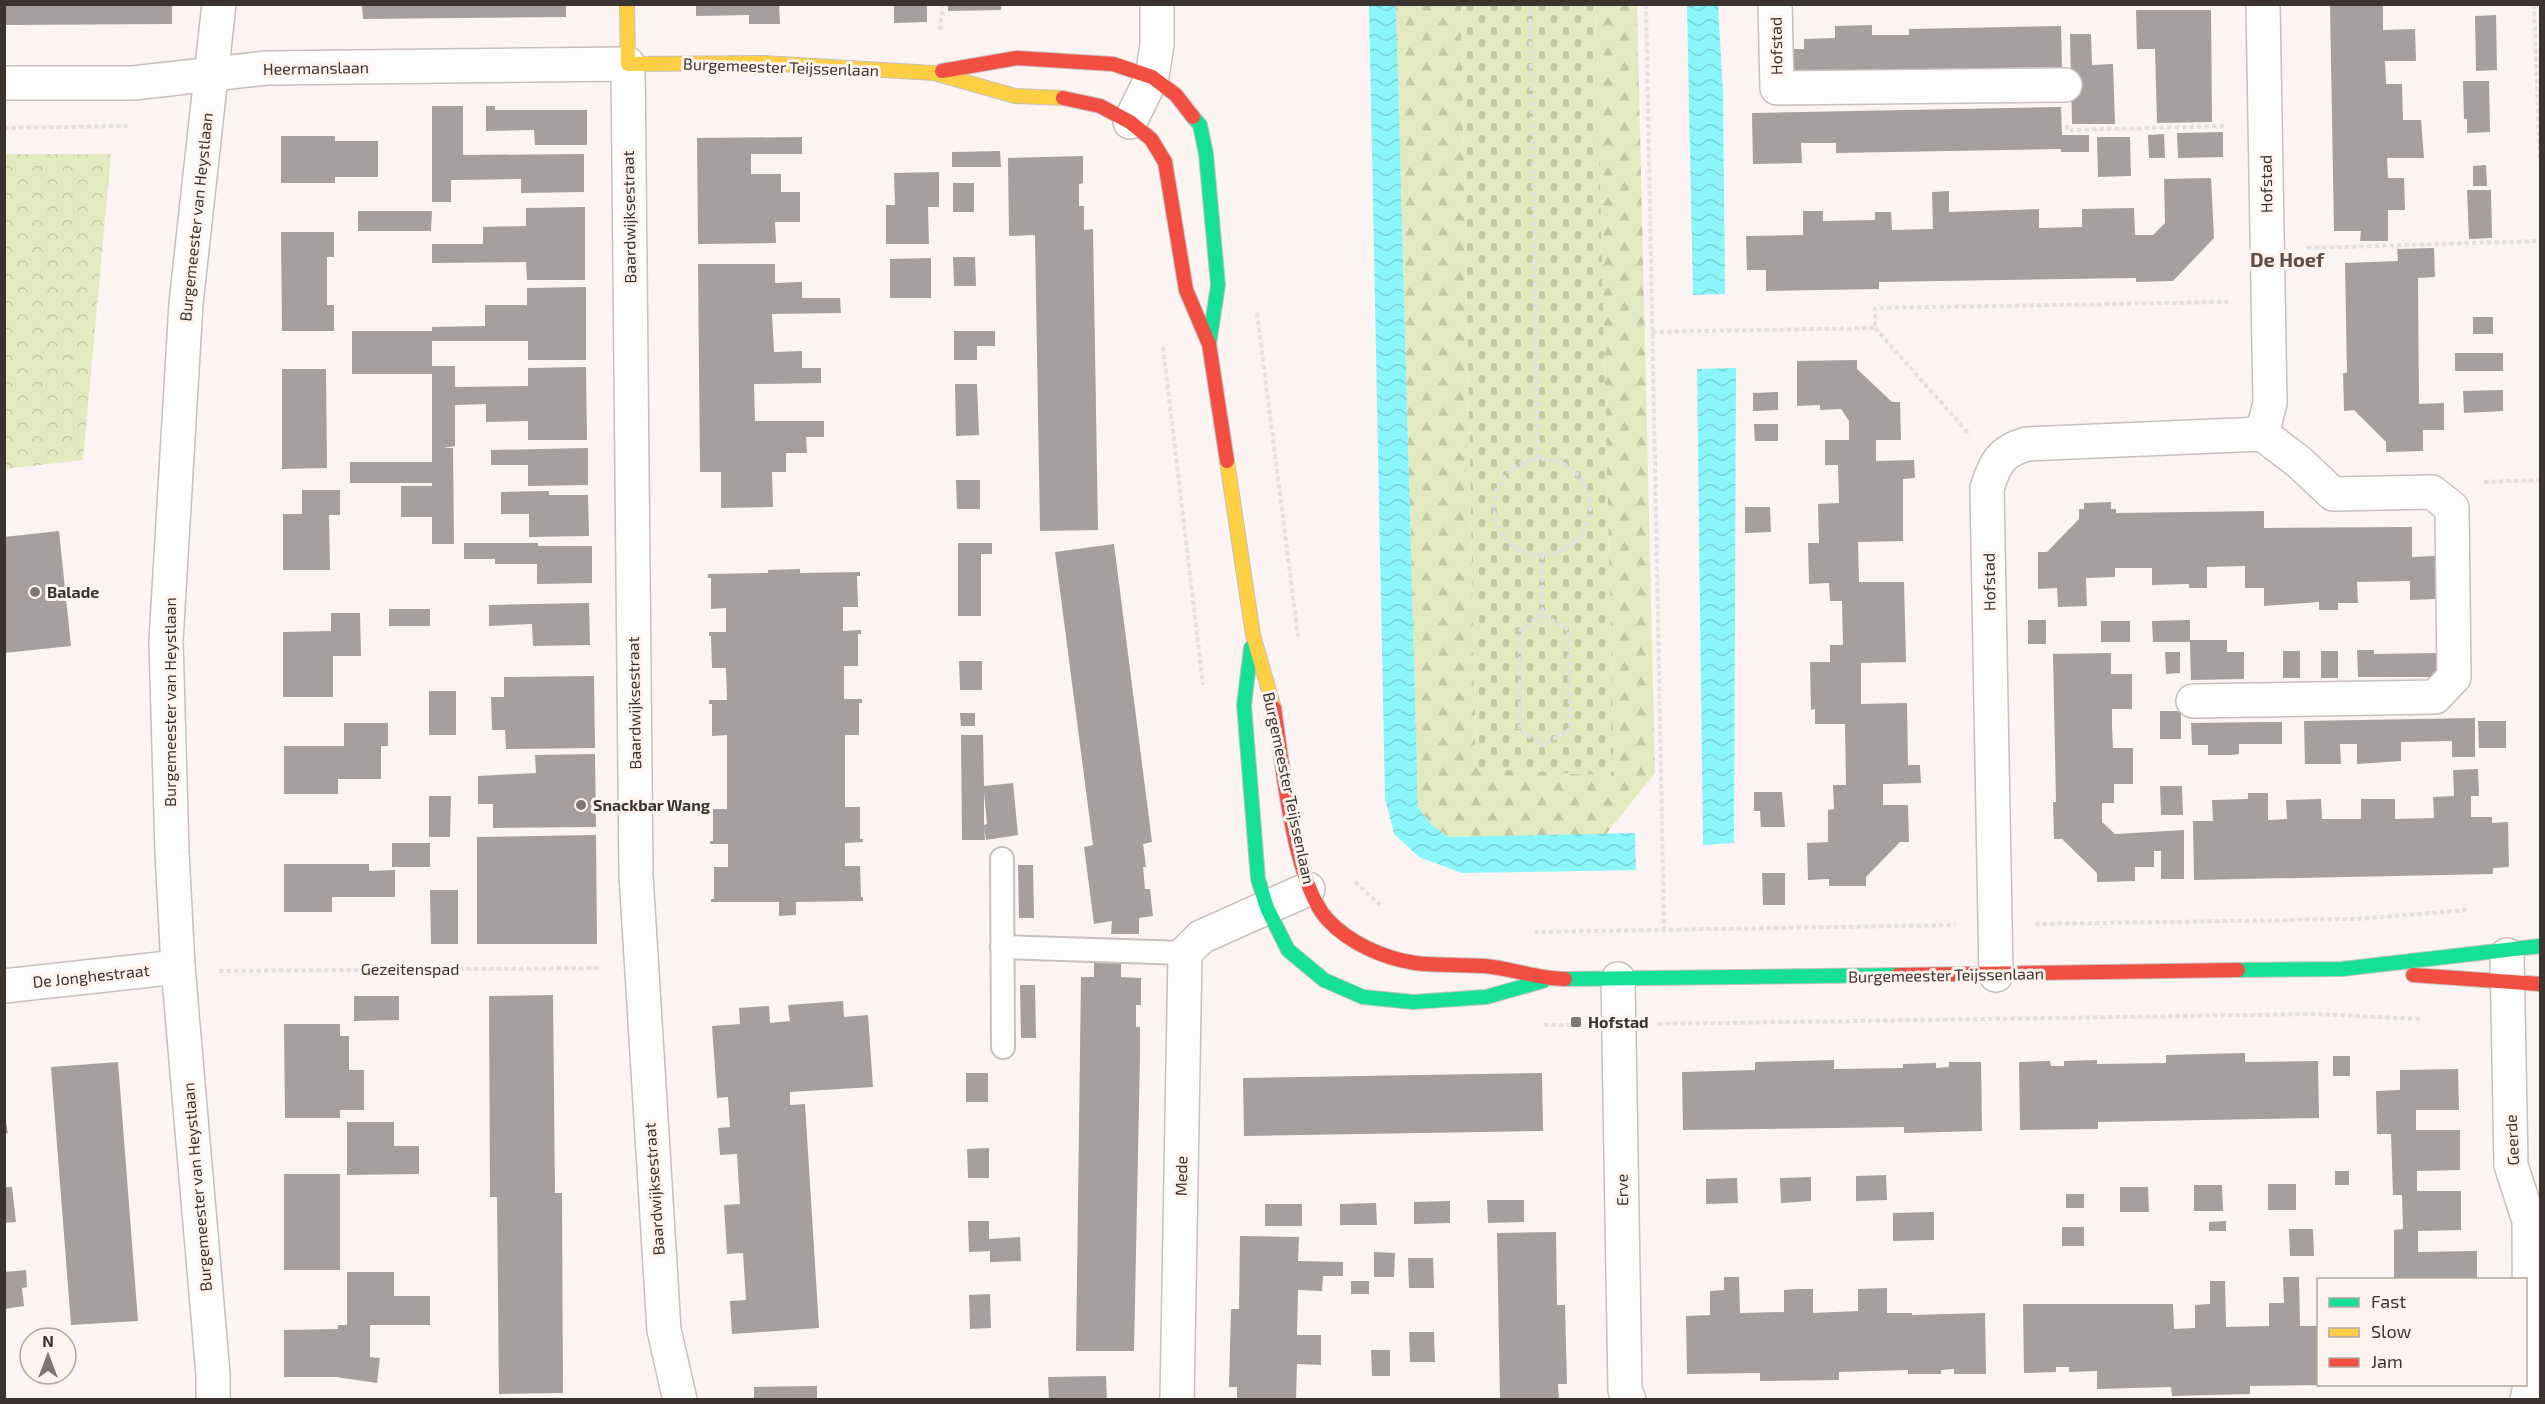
<svg xmlns="http://www.w3.org/2000/svg" width="2545" height="1404" font-family="'Exo 2',sans-serif">
<style>
.forest{fill:url(#forest-firs)}
.cemetery{fill:url(#cemetery-stones)}
.park{fill:url(#park-crowns)}
.water{fill:url(#water-waves)}
.building{fill:#a59fa0;fill-rule:evenodd}
.lines{fill:none;stroke-linecap:round;stroke-linejoin:round}
.lane-casing{stroke:#c7c0be;stroke-width:26}
.street-casing{stroke:#c7c0be;stroke-width:36}
.fast-casing{stroke:#c7c0be;stroke-width:16}
.slow-casing{stroke:#c7c0be;stroke-width:16}
.jam-casing{stroke:#c7c0be;stroke-width:16}
.path{stroke:#e2e0e0;stroke-width:4;stroke-dasharray:4.5 3;stroke-linecap:butt}
.lane{stroke:#fefdfd;stroke-width:22}
.street{stroke:#fefdfd;stroke-width:33}
.fast{stroke:#16e098;stroke-width:14}
.slow{stroke:#ffcf43;stroke-width:14}
.jam{stroke:#f24e42;stroke-width:14}
.poi-dot{fill:#7e7774;stroke:#fff3ee;stroke-width:2}
.labels{text-anchor:middle;stroke-width:6;stroke-linejoin:round;paint-order:stroke}
.street-label{font-size:16px;fill:#3b3330;stroke:#fff3ee}
.poi-label{font-size:16px;font-weight:bold;fill:#3b3330;stroke:#fff3ee;text-anchor:start}
.quarter-label{font-size:20px;font-weight:bold;fill:#5e4e47;stroke:#fff3ee}
</style>
<defs>
<pattern id="forest-firs" width="22" height="20" patternUnits="userSpaceOnUse" patternTransform="scale(1.5)"><rect width="22" height="20" fill="#e3eac0"/><path d="M5 1l3.5 6h-7zM16 11l3.5 6h-7z" fill="#c4c9a5"/></pattern>
<pattern id="cemetery-stones" width="16" height="16" patternUnits="userSpaceOnUse" patternTransform="scale(1.5)"><rect width="16" height="16" fill="#e3eac0"/><path d="M2 7V4a2 2 0 0 1 4 0v3zM10 15v-3a2 2 0 0 1 4 0v3z" fill="#c4c9a5"/></pattern>
<pattern id="park-crowns" width="20" height="18" patternUnits="userSpaceOnUse" patternTransform="scale(1.5)"><rect width="20" height="18" fill="#e3eac0"/><path d="M2 6a3 3 0 1 1 6 0M12 15a3 3 0 1 1 6 0" fill="none" stroke="#c4c9a5"/></pattern>
<pattern id="water-waves" width="16" height="10" patternUnits="userSpaceOnUse" patternTransform="scale(1.5)"><rect width="16" height="10" fill="#8af5fa"/><path d="M0 5q4-4 8 0t8 0" fill="none" stroke="#78d2d7"/></pattern>
</defs>
<rect width="100%" height="100%" fill="#fbf4f2"/>
<path class="forest" d="M1396 5H1461L1476 768 1614 776 1596 5H1637L1655 773 1606 834 1449 837 1432 825 1418 808Z"/>
<path class="cemetery" d="M1461 5H1596L1614 776 1476 768Z"/>
<path class="park" d="M5 154H111L83 460 5 469Z"/>
<g class="water">
<path d="M1369 5H1396L1418 808 1432 825 1449 837 1635 833 1636 870 1462 873 1419 857 1394 834 1385 798Z"/>
<path d="M1687 5H1718L1723 92 1725 294 1693 295Z"/>
<path d="M1736 368 1734 843 1703 845 1697 369Z"/>
</g>
<g class="building">
<path d="M362 4H566V17L363 19Z"/>
<path d="M696 4H779L780 24H749V15L696 16Z"/>
<path d="M894 4H927V22L894 23Z"/>
<path d="M948 4H1001V10L948 11Z"/>
<path d="M2330 4H2383V30L2415 29 2416 61H2385L2386 84H2402L2403 120H2421L2424 158H2387L2388 178H2404L2405 210H2388V241H2360L2361 231H2334Z"/>
<path d="M4 5H172V24L4 25Z"/>
<path d="M2136 10H2211L2212 122 2157 123 2155 49H2137Z"/>
<path d="M2496 15 2497 70 2476 71 2475 16Z"/>
<path d="M1872 25V35H1909V29L2061 26 2062 67 1791 71 1790 49H1804V39L1835 38V26Z"/>
<path d="M2070 34H2091L2092 65 2113 64 2115 124H2072Z"/>
<path d="M2463 81H2489L2490 132 2467 133V119H2464Z"/>
<path d="M432 106H463V155L584 154V192L521 193V179L451 180V202H432Z"/>
<path d="M486 106H495V110H587V145H535L534 130 486 131Z"/>
<path d="M2061 107 2062 135H2089V152H2061V149L1836 153V143H1801L1802 163 1753 164 1752 113Z"/>
<path d="M2223 132V157L2178 158 2177 133Z"/>
<path d="M2164 134 2165 158H2149L2148 135Z"/>
<path d="M281 136H335V141H378V177H335V183H281Z"/>
<path d="M802 137V154H751V174H781V192H800V222H775L776 243 698 244 697 138Z"/>
<path d="M2097 137H2130L2131 176 2098 177Z"/>
<path d="M1000 151 1001 167H952V152Z"/>
<path d="M1083 156V183L1079 184V206H1084V230L1093 229 1098 530 1040 531 1035 235 1009 236 1008 158Z"/>
<path d="M2486 165 2487 186H2473V166Z"/>
<path d="M939 172V207H928L929 244H886V205H895L894 173Z"/>
<path d="M2211 178 2214 238 2173 281 2136 282V278L1879 282V289L1766 291V270H1747L1746 236 1803 235V211H1823V221L1875 220V212H1891L1892 230 1933 229 1932 192 1949 191V212L2039 209V228L2082 227V209L2134 208 2135 235H2153L2165 223 2164 179Z"/>
<rect x="953" y="183" width="21" height="29"/>
<path d="M2467 190H2491L2492 238 2469 239Z"/>
<path d="M585 207V280H527L526 262 432 263V244H483V227L526 226V208Z"/>
<path d="M358 211H432L431 231H358Z"/>
<path d="M281 232H334V257H327V305H334V331H282Z"/>
<path d="M2434 248 2435 277 2418 278 2419 404 2444 403V430H2423V451L2386 452V442L2354 410 2344 411 2343 373H2347L2345 263 2398 261 2397 249Z"/>
<path d="M953 257H975L976 286H954Z"/>
<path d="M931 258V298H890V259Z"/>
<path d="M698 264H775V283L802 282V298H840L841 313 772 314 774 352 802 351V368H821V383L754 384 755 421H824V437H806L807 453H786V472H772L773 507 721 508V472H700Z"/>
<path d="M586 287V360H528V341H432V366H455V387L528 386V368L586 367 587 440H528V421L486 422V404L455 405V446L443 448H453L454 544H432V517H401V486H432V483H350V462H432V374H352V331H432V327L485 326V305H527V288Z"/>
<rect x="2473" y="317" width="20" height="17"/>
<path d="M954 331H995V346H977V360H954Z"/>
<rect x="2455" y="353" width="48" height="18"/>
<path d="M1857 360V369L1892 402H1900L1901 440H1876V461L1914 460 1915 478 1903 479V541L1858 542 1859 582H1904L1906 662 1861 663V704L1907 703 1908 765H1920L1921 783 1883 784V805H1908L1909 842H1900L1866 877V886H1829V879L1808 880 1807 843 1828 842V810L1834 809 1833 785H1846L1845 724H1815V709L1811 710 1810 662H1830V645H1843L1842 601H1830L1829 583 1809 584 1808 543H1819L1818 504 1839 503 1838 465H1825V440H1849V421L1841 409 1820 410V405L1797 406V361Z"/>
<path d="M282 369H326L327 468 282 469Z"/>
<path d="M955 384H977L979 435 956 436Z"/>
<path d="M2503 390V411L2464 413 2463 391Z"/>
<path d="M1778 392V410L1753 411V393Z"/>
<path d="M1754 424H1778V441H1755Z"/>
<path d="M588 448V485L528 486V465H491V450Z"/>
<path d="M956 480H980V509H957Z"/>
<path d="M302 490H340V515H329L330 570H283V514H302Z"/>
<path d="M549 491V495H588L589 536 529 537V514H501V492Z"/>
<path d="M2111 502V509H2116V513L2264 511V528L2412 527V557L2435 556V599L2410 600V581L2357 582 2358 603H2338V610H2319V602L2264 606V588H2245V566L2207 567V588H2189V584L2152 585V568H2115V577L2086 578 2087 606 2058 607 2057 588 2038 589V552H2047L2079 519V509H2084V503Z"/>
<path d="M1745 507H1770L1771 532 1745 533Z"/>
<path d="M59 531 71 646 4 653V537Z"/>
<path d="M464 543H538V546H592V583L537 584V564H495V559H464Z"/>
<path d="M958 543H992V554H981V616H958Z"/>
<path d="M1114 544 1152 842 1143 844 1146 867H1143L1145 889H1150L1153 916 1139 918V934H1111L1112 921 1094 924 1084 847 1093 845 1055 552Z"/>
<path d="M800 569V573L860 572V576H857L858 607H843V631L861 630V634H858V666H844V699H862V703H859V735H845V807H860V839H863V842L845 843V866H860L861 897H863V901L796 902V915L779 916V902H711V899H714V867H728V844H710V841H713V809H727V735L712 736V704H709V700H727L726 668H712L711 636H709V632H726V608L711 609V578H708V574L768 573V570Z"/>
<path d="M589 603 590 645 533 646 532 624 489 626V605Z"/>
<rect x="389" y="609" width="41" height="17"/>
<path d="M331 613H360L361 656H333V697H283V632L331 631Z"/>
<rect x="2028" y="620" width="18" height="24"/>
<path d="M2190 620V640H2227V652H2244V679L2191 680 2190 642H2153L2152 621Z"/>
<rect x="2101" y="621" width="29" height="21"/>
<path d="M2357 650H2374V654L2436 653 2437 677H2358Z"/>
<rect x="2283" y="651" width="17" height="27"/>
<rect x="2321" y="651" width="17" height="27"/>
<path d="M2165 652H2180V673L2166 674Z"/>
<path d="M2111 653V674H2132V709H2112V727L2113 748H2133V784H2114V803H2102V822L2115 834 2184 830V879H2161V851H2154V867H2135V881L2097 882V873L2062 839H2054L2053 802H2056L2053 654Z"/>
<path d="M959 661H982V690H960Z"/>
<path d="M594 676 595 748 506 749 505 730H492L491 697H504V677Z"/>
<rect x="429" y="691" width="27" height="44"/>
<rect x="2160" y="711" width="21" height="28"/>
<path d="M960 713H975V726H961Z"/>
<path d="M2475 718V757H2452V741L2401 742V761L2357 764V744H2340L2341 764H2305L2304 721Z"/>
<path d="M2478 721H2506V748H2479Z"/>
<path d="M2266 722H2282V744H2239V754L2230 755H2208V745H2192L2191 723Z"/>
<path d="M344 723H388V746H381V779H338V794H284V746H344Z"/>
<path d="M961 735H983L984 786 1013 783 1018 835 986 840 984 828 985 840H962ZM984 792 987 824 984 825Z"/>
<path d="M595 754 596 827 493 828V804H478V776L536 773 535 755Z"/>
<path d="M2478 769 2479 796H2471V817H2492V823L2508 822 2509 867 2493 868V874L2194 880 2193 821H2213L2212 800 2248 799V793H2268V820L2287 819 2286 800 2321 799 2322 819H2361V799H2395V819L2434 818 2433 797 2454 796 2453 770Z"/>
<path d="M2160 786H2182L2183 815H2161Z"/>
<path d="M1754 792H1782L1785 827H1761L1760 811H1754Z"/>
<path d="M429 796H451L450 837H429Z"/>
<path d="M596 835 597 944H477V837Z"/>
<rect x="392" y="843" width="38" height="24"/>
<path d="M284 864H369V871L395 870V897H332V912H284Z"/>
<path d="M1018 865H1033L1034 918H1019Z"/>
<path d="M1762 873H1785V905H1763Z"/>
<path d="M430 890H458V944H431Z"/>
<path d="M1094 963H1121V977L1141 978V1005H1136V1027H1140V1056L1134 1351H1076L1081 977H1094Z"/>
<path d="M1020 985H1035L1036 1038H1021Z"/>
<path d="M553 995 555 1193H562L563 1393 499 1394 497 1197H490L489 996Z"/>
<path d="M354 996H399V1020L354 1021Z"/>
<path d="M843 1001 844 1017 868 1015 873 1087 790 1092V1105L805 1104 819 1328 732 1334 730 1301 746 1300 743 1253 727 1254 724 1205 740 1204 737 1154 720 1155 718 1128 730 1127 728 1097 717 1098 712 1026 740 1024 739 1008 769 1006 770 1023 790 1021 788 1005Z"/>
<path d="M284 1024H340V1036H349V1070H364V1110H340V1118H285Z"/>
<path d="M2245 1053V1062L2318 1061 2319 1118 2098 1122V1129L2020 1130 2019 1062 2050 1061 2051 1066H2064V1061L2097 1060V1064L2166 1063V1055Z"/>
<rect x="2333" y="1056" width="17" height="20"/>
<path d="M1834 1060V1069L1903 1068V1064L1936 1063V1068L1949 1067V1062H1981L1982 1131 1904 1133V1127L1683 1130 1682 1072 1755 1070V1062Z"/>
<path d="M118 1062 138 1321 71 1325 51 1067Z"/>
<path d="M2458 1069 2459 1110H2416V1130H2460V1170L2417 1171V1191H2461V1230L2418 1231V1252L2477 1251V1280H2394V1230L2403 1229 2402 1195H2393L2391 1134H2377L2376 1091 2400 1090V1070Z"/>
<rect x="966" y="1073" width="22" height="29"/>
<path d="M1542 1073 1543 1131 1244 1136 1243 1078Z"/>
<path d="M4 1113 8 1133 4 1134Z"/>
<path d="M347 1122H394V1146H419V1174L347 1175Z"/>
<path d="M989 1148V1178H968L967 1149Z"/>
<rect x="2335" y="1171" width="14" height="14"/>
<rect x="284" y="1174" width="56" height="96"/>
<path d="M1886 1175 1887 1200 1856 1201V1176Z"/>
<path d="M1811 1177V1201L1781 1203 1780 1178Z"/>
<path d="M1737 1178 1738 1203 1706 1204V1179Z"/>
<rect x="2268" y="1184" width="28" height="26"/>
<path d="M2194 1185H2222L2223 1211H2194Z"/>
<path d="M4 1187H12L16 1222 4 1223Z"/>
<path d="M2120 1187H2148L2149 1212H2120Z"/>
<rect x="2066" y="1194" width="18" height="14"/>
<path d="M1487 1200H1524V1222L1488 1223Z"/>
<path d="M1450 1201V1223L1414 1224V1202Z"/>
<path d="M1376 1203 1377 1225H1340V1204Z"/>
<rect x="1265" y="1204" width="37" height="22"/>
<path d="M1934 1212V1240L1893 1241V1213Z"/>
<path d="M968 1221H989V1239L1020 1237 1021 1261 990 1262V1251L969 1252Z"/>
<path d="M2226 1221V1231H2209V1222Z"/>
<rect x="2062" y="1227" width="22" height="19"/>
<path d="M2289 1229H2313L2314 1256H2290Z"/>
<path d="M1556 1232 1557 1305H1565L1567 1384H1558L1559 1400H1500L1497 1233Z"/>
<path d="M1240 1236 1299 1237 1298 1261 1343 1262V1276H1323L1322 1291 1298 1290 1297 1335H1321V1365L1297 1364 1296 1400H1237V1387H1229L1231 1309H1239Z"/>
<path d="M1374 1252 1395 1253 1394 1277H1374Z"/>
<path d="M1408 1258H1433L1434 1288H1409Z"/>
<path d="M26 1270 27 1287 22 1288 24 1306 4 1309V1272Z"/>
<path d="M347 1272H394V1296H430V1325H370V1357L380 1358 377 1383 336 1377H284V1330L338 1329V1325H347Z"/>
<path d="M1724 1277H1739L1740 1313 1784 1312V1290L1797 1289H1813V1313L1858 1311V1289L1887 1288V1313H1912V1315L1985 1313 1986 1374H1954V1369L1941 1370V1374H1908V1370L1839 1372V1380L1760 1381V1373L1687 1374 1686 1316 1710 1315V1291L1724 1290Z"/>
<path d="M2283 1277H2299L2300 1326H2318L2319 1385 2250 1386V1394L2172 1396 2171 1387 2097 1389V1371L2069 1372V1367H2056V1372L2024 1373 2023 1304H2173L2174 1329 2195 1328V1305L2210 1304V1281H2225L2226 1327 2269 1326V1303H2284Z"/>
<rect x="1351" y="1281" width="18" height="13"/>
<path d="M990 1294 991 1328 970 1329 969 1295Z"/>
<path d="M1409 1332H1434L1435 1362H1410Z"/>
<path d="M1371 1350H1390V1376H1372Z"/>
<path d="M1106 1376 1107 1400H1049L1048 1377Z"/>
<path d="M817 1386V1400H754V1387Z"/>
</g>
<g class="lines">
<g class="lane-casing">
<g id="lane">
<path d="M1002 859 1003 1047"/>
<path d="M1002 947 1185 953"/>
</g>
</g>
<g class="street-casing">
<g id="street">
<path d="M1775 4 1777 88 2065 85"/>
<path d="M4 83H133L267 68 628 64 636 875 664 1330 680 1400"/>
<path d="M1130 122 1152 77 1157 45V4"/>
<path d="M2262 434 2270 403 2263 4"/>
<path d="M2507 955 2511 1165 2529 1221 2530 1386 2527 1400"/>
<path d="M1996 975 1987 488C1995 463 2001 451 2027 444L2262 434 2299 462 2333 494 2432 492 2452 508 2454 677 2435 697 2193 701"/>
<path d="M1618 979 1625 1390 1629 1400"/>
<path d="M4 986 178 967"/>
<path d="M213 1400V1374L178 967 172 852 166 641 186 303 219 4"/>
<path d="M1177 1400 1185 953 1201 937 1308 889"/>
</g>
</g>
<g class="fast-casing">
<g id="fast">
<path d="M1193 117 1200 125 1206 154 1218 285 1209 344"/>
<path d="M1251 648 1244 705 1258 879 1267 908 1288 950 1324 980 1363 997 1413 1002 1486 997 1543 981"/>
<path d="M2238 970 2342 969 2540 946"/>
<path d="M1565 979 1898 975"/>
</g>
</g>
<g class="slow-casing">
<g id="slow">
<path d="M627 4 628 64 763 63 934 73 1015 96 1063 98"/>
<path d="M1227 461 1253 635 1274 708"/>
</g>
</g>
<g class="jam-casing">
<g id="jam">
<path d="M942 71 1017 58 1113 64 1152 77 1176 95 1193 117"/>
<path d="M1063 98 1100 106 1130 122 1151 139 1165 162 1186 290 1209 344 1227 461"/>
<path d="M1274 708C1282 760 1293 881 1327 919 1349 943 1383 958 1415 963 1437 966 1461 964 1484 966 1511 968 1537 979 1565 979"/>
<path d="M1898 975 2238 970"/>
<path d="M2413 975 2540 984"/>
</g>
</g>
<g class="path">
<path d="M1530 4 1538 458"/>
<path d="M1646 4 1664 929"/>
<path d="M2534 4 2540 163"/>
<path d="M940 30 943 4"/>
<path d="M2067 125V130L2226 126"/>
<path d="M4 128 127 126"/>
<path d="M2307 248 2540 241"/>
<path d="M1257 313 1298 636"/>
<path d="M1875 328 1970 435"/>
<path d="M1652 332 1875 328V308L2228 302"/>
<path d="M1163 347 1203 685"/>
<circle cx="1542" cy="507" r="48"/>
<path d="M2484 482 2540 480"/>
<path d="M1542 555V614L1520 631V730L1543 745 1570 729 1569 630 1542 614"/>
<path d="M1355 882 1380 905"/>
<path d="M2035 924 2356 919 2468 910"/>
<path d="M1534 932 1955 925"/>
<path d="M219 971 601 968"/>
<path d="M1658 1024 2314 1014 2421 1019"/>
<path d="M1544 1025H1578"/>
</g>
<use href="#lane" class="lane"/>
<use href="#street" class="street"/>
<use href="#fast" class="fast"/>
<use href="#slow" class="slow"/>
<use href="#jam" class="jam"/>
</g>
<g class="poi-dot">
<circle cx="35" cy="592" r="6"/>
<circle cx="581" cy="805" r="6"/>
<rect x="1570" y="1016" width="12" height="12" rx="3"/>
</g>
<g class="labels">
<g class="street-label">
<text transform="translate(1776 46) rotate(-91)" y="6">Hofstad</text>
<text transform="translate(781 67) rotate(2)" y="6">Burgemeester Teijssenlaan</text>
<text transform="translate(316 68) rotate(-1)" y="6">Heermanslaan</text>
<text transform="translate(2266 184) rotate(-91)" y="6">Hofstad</text>
<text transform="translate(196 217) rotate(-84)" y="6">Burgemeester van Heystlaan</text>
<text transform="translate(629 217) rotate(-91)" y="6">Baardwijksestraat</text>
<text transform="translate(1989 582) rotate(-91)" y="6">Hofstad</text>
<text transform="translate(170 702) rotate(-90)" y="6">Burgemeester van Heystlaan</text>
<text transform="translate(634 703) rotate(-91)" y="6">Baardwijksestraat</text>
<text transform="translate(1289 788) rotate(78)" y="6">Burgemeester Teijssenlaan</text>
<text x="410" y="975">Gezeitenspad</text>
<text transform="translate(1946 975) rotate(-1)" y="6">Burgemeester Teijssenlaan</text>
<text transform="translate(91 976) rotate(-6)" y="6">De Jonghestraat</text>
<text transform="translate(2512 1140) rotate(-93)" y="6">Geerde</text>
<text transform="translate(1181 1176) rotate(-89)" y="6">Mede</text>
<text transform="translate(197 1187) rotate(-95)" y="6">Burgemeester van Heystlaan</text>
<text transform="translate(654 1189) rotate(-94)" y="6">Baardwijksestraat</text>
<text transform="translate(1622 1190) rotate(-91)" y="6">Erve</text>
</g>
<g class="poi-label">
<text x="47" y="598">Balade</text>
<text x="593" y="811">Snackbar Wang</text>
<text x="1588" y="1028">Hofstad</text>
</g>
<g class="quarter-label">
<text x="2287" y="267">De Hoef</text>
</g>
</g>
<rect width="2545" height="1404" fill="none" stroke="#3b3330" stroke-width="12"/>
<rect x="2317" y="1278" width="210" height="108" fill="#fff3ee" stroke="#b1a6a2" stroke-width="1.5"/>
<rect x="2329" y="1298" width="30" height="9" fill="#16e098" stroke="#b1a6a2" stroke-width="1.5"/>
<text x="2371" y="1308" font-size="18" fill="#3b3330">Fast</text>
<rect x="2329" y="1328" width="30" height="9" fill="#ffcf43" stroke="#b1a6a2" stroke-width="1.5"/>
<text x="2371" y="1338" font-size="18" fill="#3b3330">Slow</text>
<rect x="2329" y="1358" width="30" height="9" fill="#f24e42" stroke="#b1a6a2" stroke-width="1.5"/>
<text x="2371" y="1368" font-size="18" fill="#3b3330">Jam</text>
<g transform="translate(48 1356)"><circle r="28" fill="#fff3ee" stroke="#b1a6a2" stroke-width="1.5"/>
<path d="M0-4.5L10 22L0 15L-10 22Z" fill="#7e7774"/>
<text y="-9" font-size="16" font-weight="bold" text-anchor="middle" fill="#3b3330">N</text>
</g>
</svg>
